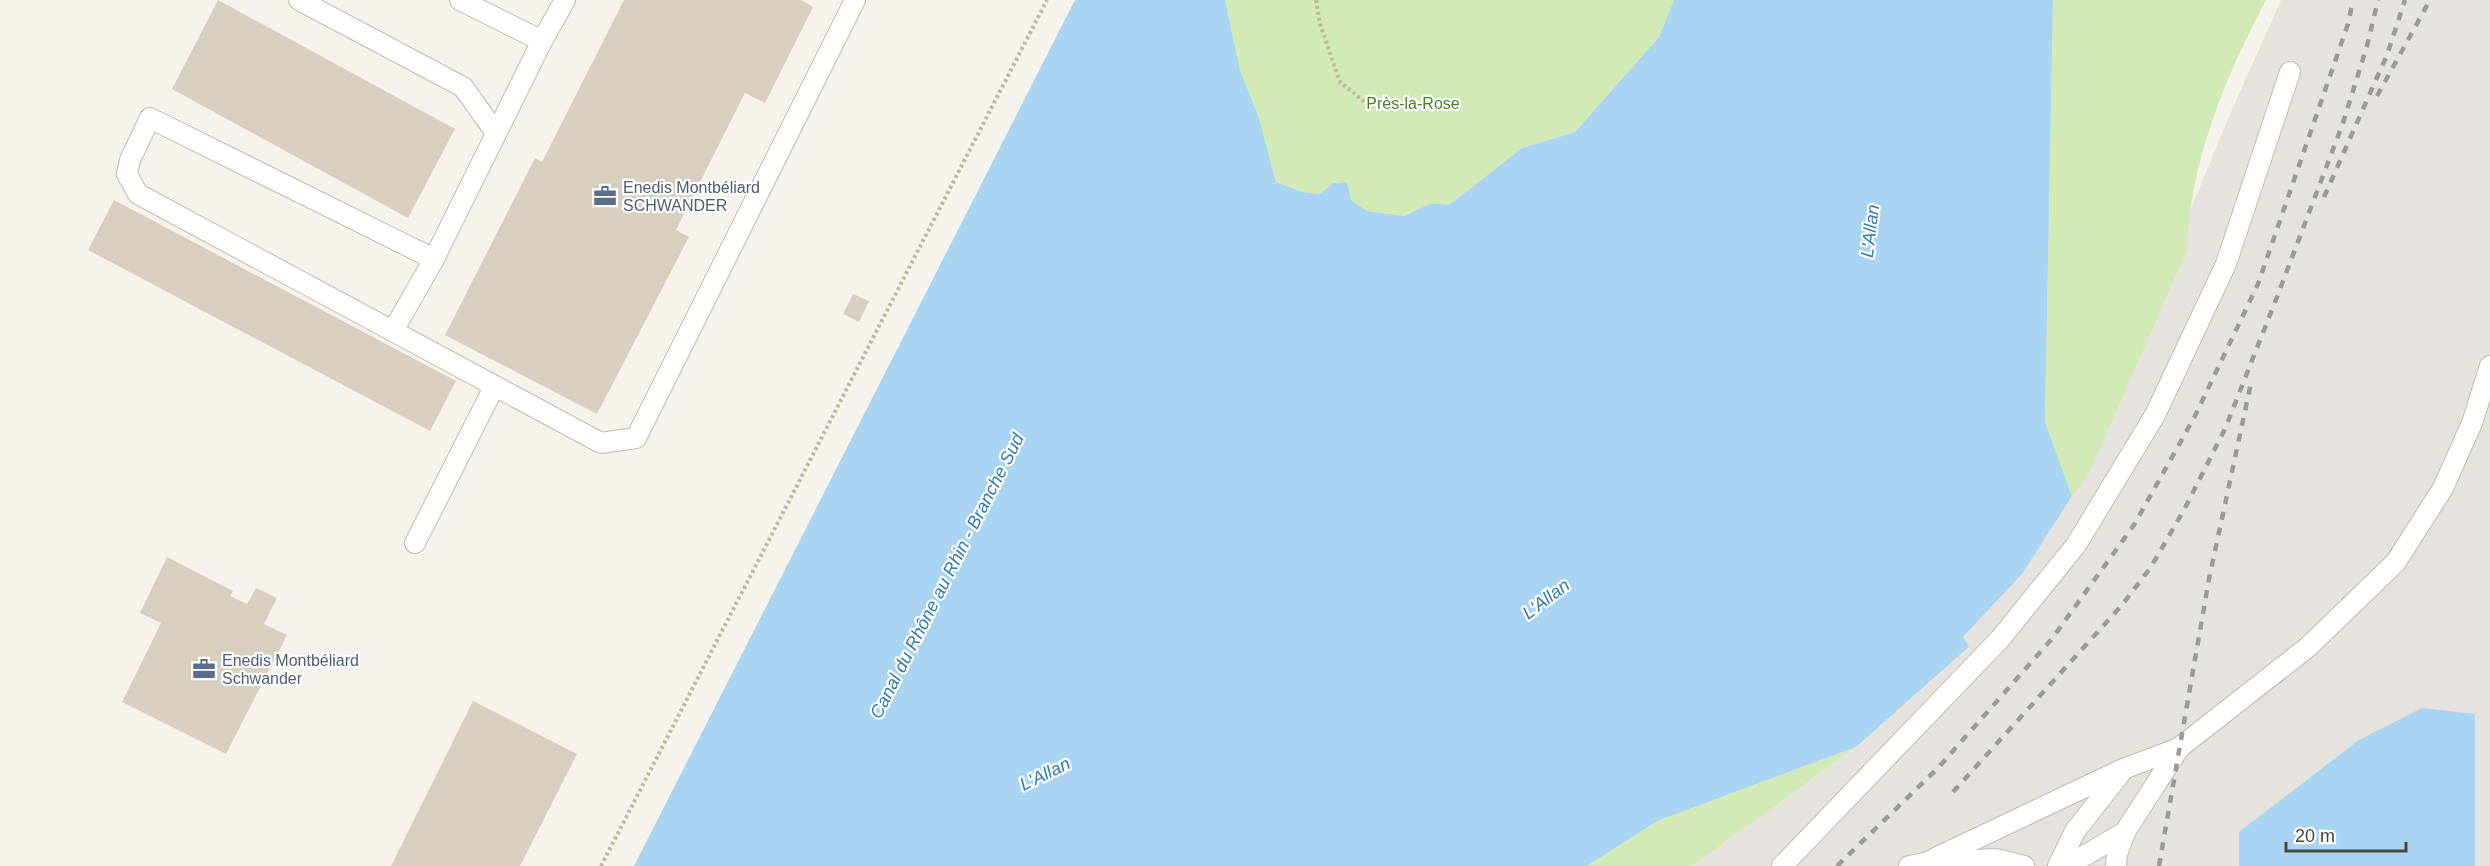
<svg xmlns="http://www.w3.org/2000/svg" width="2490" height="866" font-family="Helvetica,sans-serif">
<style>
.industrial{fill:#e6e2dd}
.green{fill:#d2eab5}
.water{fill:#a9d4f2}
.building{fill:#d8cfc1}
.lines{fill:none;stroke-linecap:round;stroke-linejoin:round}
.lane-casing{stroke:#c2bbae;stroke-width:22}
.path{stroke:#c4b79f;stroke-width:4;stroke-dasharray:3 3;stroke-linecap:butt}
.lane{stroke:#fff;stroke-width:20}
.rail{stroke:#9a9a9a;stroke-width:4.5;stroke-dasharray:8 8;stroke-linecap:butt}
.labels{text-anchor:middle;stroke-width:4.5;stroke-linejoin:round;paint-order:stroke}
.park-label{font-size:16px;fill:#4a7f2a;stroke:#fff}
.service-label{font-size:16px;fill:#4e5e75;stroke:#fff;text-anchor:start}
.water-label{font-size:18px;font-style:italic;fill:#2e7ab2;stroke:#fff}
</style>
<rect width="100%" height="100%" fill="#f6f3ec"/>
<path class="industrial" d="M2281 0H2490V866H1692L1856 747 1969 648 1963 637 2022 574 2072 496 2231 112Z"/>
<g class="green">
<path d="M1225 0H1674L1659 37 1575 132 1522 148 1449 205 1432 203 1404 216 1367 211 1351 200 1347 182 1333 183 1320 194 1303 192 1276 182 1259 118 1240 70Z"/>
<path d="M2053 0H2266C2225 78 2190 161 2187 250L2089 473 2072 496 2045 422Z"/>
<path d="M1856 747 1692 866H1587L1657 821Z"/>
</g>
<g class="water">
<path d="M1075 0H1225L1240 70 1259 118 1276 182 1303 192 1320 194 1333 183 1347 182 1351 200 1367 211 1404 216 1432 203 1449 205 1522 148 1575 132 1659 37 1674 0H2053L2045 422 2072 496 2022 574 1963 637 1969 647 1856 747 1657 821 1587 866H634Z"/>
<path d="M2422 708 2475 714V866H2239V832L2359 740Z"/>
</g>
<g class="building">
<path d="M218 0 455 129 408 218 172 89Z"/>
<path d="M624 0H801L813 7 765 103 745 93 676 230 689 237 597 414 445 335 535 158 542 162Z"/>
<path d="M114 200 456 381 430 431 88 250Z"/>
<path d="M853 294 869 301 859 322 843 314Z"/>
<path d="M167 557 233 591 230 596 247 604 256 588 277 598 264 624 287 635 226 754 122 702 161 623 140 613Z"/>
<path d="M473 701 577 754 520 866H391Z"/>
</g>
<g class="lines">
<g class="lane-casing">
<g id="lane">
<path d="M299 0 463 87 496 133"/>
<path d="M460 0 542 41 565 0"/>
<path d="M434 259 150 118 130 160 127 174 138 194 601 443 636 438 855 0"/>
<path d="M393 331 434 259 542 41"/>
<path d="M415 543 494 387"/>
<path d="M1935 862 1996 859 2024 866"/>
<path d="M1782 866 2000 639 2076 545 2155 415 2226 264 2290 72"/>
<path d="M1909 866 1925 863 2123 769 2179 748 2308 647 2396 562 2443 488 2472 423 2490 366"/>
<path d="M2058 866 2075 831 2120 774"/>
<path d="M2067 866 2125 832 2179 748"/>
<path d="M2116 866 2117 854 2125 832"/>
</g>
</g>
<g class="path">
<path d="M1316 0 1320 24 1340 82 1372 108"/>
<path d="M601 866 1047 0"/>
</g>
<use href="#lane" class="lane"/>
<g class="rail">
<path d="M2377 96 2430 0"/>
<path d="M2324 197 2387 55 2405 0"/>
<path d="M1953 792 2122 605 2151 567 2185 508 2225 429 2277 297 2343 123 2367 46 2378 0"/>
<path d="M1837 866 1938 768 2051 640 2134 525 2195 416 2258 284 2348 24 2353 0"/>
<path d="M2159 866 2209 579 2251 383"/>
</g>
</g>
<defs>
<g id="office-bare" transform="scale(1.8)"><path d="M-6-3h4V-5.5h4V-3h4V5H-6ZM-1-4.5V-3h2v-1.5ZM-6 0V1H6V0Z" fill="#5c6f8a" stroke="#fff" stroke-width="2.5" paint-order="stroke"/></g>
</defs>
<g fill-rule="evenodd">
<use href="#office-bare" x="605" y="196"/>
<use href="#office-bare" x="204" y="669"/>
</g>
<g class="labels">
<g class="park-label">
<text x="1413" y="109">Près-la-Rose</text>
</g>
<g class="service-label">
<text x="623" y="193">Enedis Montbéliard<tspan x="623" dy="18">SCHWANDER</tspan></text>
<text x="222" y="666">Enedis Montbéliard<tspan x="222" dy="18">Schwander</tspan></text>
</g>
<g class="water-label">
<text transform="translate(1870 231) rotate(-83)" y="6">L'Allan</text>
<text transform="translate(947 576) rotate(-63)" y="6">Canal du Rhône au Rhin - Branche Sud</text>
<text transform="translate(1546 599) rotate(-37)" y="6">L'Allan</text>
<text transform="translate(1045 774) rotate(-26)" y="6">L'Allan</text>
</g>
</g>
<path d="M2286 842v9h120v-9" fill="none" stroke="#4b4439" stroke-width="3"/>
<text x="2295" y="842" font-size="18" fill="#4b4439" stroke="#ffffff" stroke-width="4.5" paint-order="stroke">20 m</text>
</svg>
